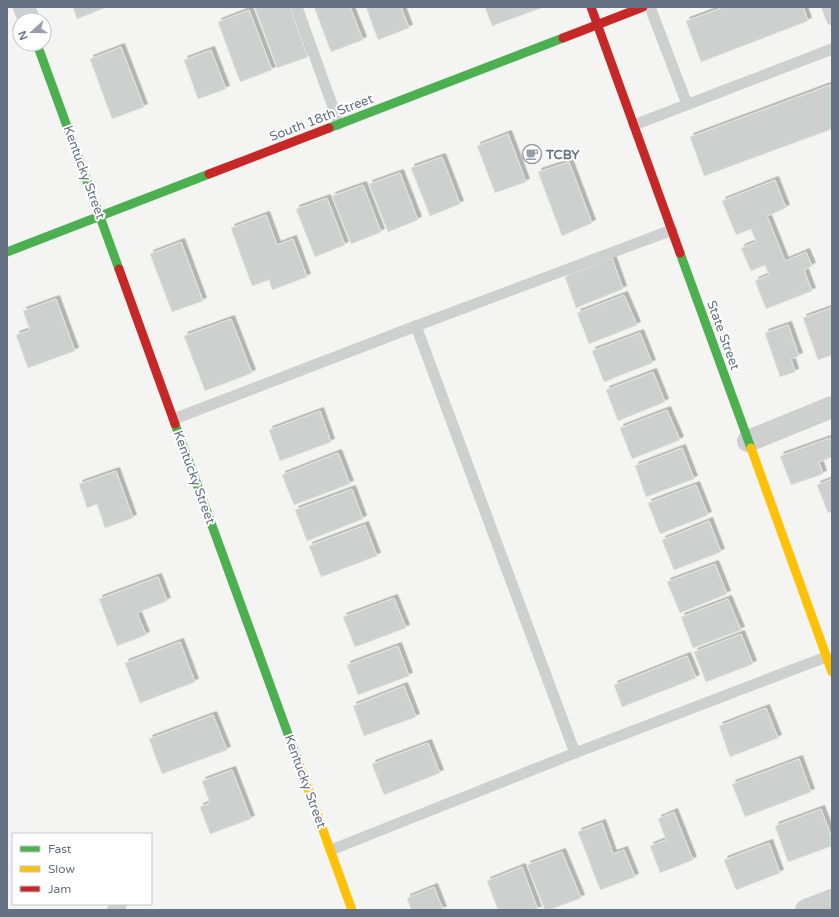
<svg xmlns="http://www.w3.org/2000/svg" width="839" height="917" font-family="'Varela Round',sans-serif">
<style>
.building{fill:#cecfcf;stroke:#e3e3e2;filter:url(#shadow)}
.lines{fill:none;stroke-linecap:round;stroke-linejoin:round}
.lane{stroke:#cecfcf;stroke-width:11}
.street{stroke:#cecfcf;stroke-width:22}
.fast{stroke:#4caf50;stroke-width:9}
.slow{stroke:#ffc107;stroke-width:9}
.jam{stroke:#c62828;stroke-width:9}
.labels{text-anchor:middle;stroke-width:4;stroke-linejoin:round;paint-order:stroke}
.street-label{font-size:13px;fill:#637183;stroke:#fff}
.poi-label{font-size:13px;font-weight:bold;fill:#637183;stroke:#fff;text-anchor:start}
</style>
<defs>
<filter id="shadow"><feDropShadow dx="3.5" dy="-3.5" stdDeviation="0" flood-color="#0004"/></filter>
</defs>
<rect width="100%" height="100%" fill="#f4f4f2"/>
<g class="building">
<path d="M73 7H107L77 19Z"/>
<path d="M259 7H290L308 57 277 68 255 8Z"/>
<path d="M314 7H350L363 40 331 52Z"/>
<path d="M366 7H401L409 28 378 40Z"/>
<path d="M485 7H544L492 26Z"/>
<path d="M724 7H803L808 21 701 62 686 21Z"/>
<path d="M249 10 272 70 240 82 218 22Z"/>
<path d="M121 47 144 107 112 119 90 59Z"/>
<path d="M211 50 226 89 198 99 184 60Z"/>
<path d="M830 85 832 90V129L704 176 690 137Z"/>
<path d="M508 134 526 182 495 193 477 146Z"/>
<path d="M442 157 460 204 430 216 411 168Z"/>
<path d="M569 162 592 223 562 236 538 172Z"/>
<path d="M400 173 418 220 388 232 369 184Z"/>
<path d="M775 180 786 208 767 216 785 261 806 252 812 266 804 270 812 291 766 309 755 281 769 275 765 265 751 271 741 248 756 242 751 229 736 235 722 201Z"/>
<path d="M363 185 381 232 351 244 332 196Z"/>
<path d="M327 198 345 245 315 257 296 209Z"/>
<path d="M266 215 277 245 293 239 307 277 272 290 269 280 252 286 231 228Z"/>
<path d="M181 242 203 301 172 312 150 254Z"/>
<path d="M612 258 623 289 576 308 565 277Z"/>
<path d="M624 295 637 325 589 344 577 313Z"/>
<path d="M56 299 75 351 28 368 16 335 30 330 23 311Z"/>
<path d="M831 308 832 311V355L818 360 803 318Z"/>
<path d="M231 319 252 373 205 391 184 336Z"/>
<path d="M788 325 799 356 791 359 795 372 780 377 765 333Z"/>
<path d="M640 333 652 363 604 382 592 351Z"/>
<path d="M653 372 665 402 618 421 606 390Z"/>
<path d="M667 410 680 440 632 459 620 428Z"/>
<path d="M320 411 331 442 280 461 269 430Z"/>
<path d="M830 438 832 444V457L819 462 823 474 791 485 780 456Z"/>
<path d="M682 448 694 479 646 497 635 466Z"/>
<path d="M338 453 350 484 294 505 282 475Z"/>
<path d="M116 471 133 518 105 528 97 504 87 508 79 484Z"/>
<path d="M832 479V512L828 513 817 485Z"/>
<path d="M696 485 708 515 660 534 648 503Z"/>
<path d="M352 489 363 519 307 541 295 510Z"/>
<path d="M709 521 721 552 674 570 662 540Z"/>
<path d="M365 525 377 556 321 577 309 546Z"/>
<path d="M715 564 727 594 680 613 667 582Z"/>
<path d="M158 577 167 601 137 613 146 635 117 646 99 599Z"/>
<path d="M394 598 406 628 355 647 343 617Z"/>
<path d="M728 599 741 630 693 648 681 617Z"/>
<path d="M741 634 753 664 706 682 694 652Z"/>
<path d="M180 642 195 682 140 703 125 663Z"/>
<path d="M398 646 409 676 358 695 347 665Z"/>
<path d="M687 656 696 678 622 707 614 685Z"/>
<path d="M404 686 416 717 364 736 353 706Z"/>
<path d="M766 708 778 738 730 757 719 726Z"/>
<path d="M213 715 227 750 162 774 149 739Z"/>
<path d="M428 743 440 773 384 795 372 764Z"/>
<path d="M799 759 811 792 745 817 732 784Z"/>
<path d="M232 770 251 819 210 834 200 807 210 803 202 781Z"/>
<path d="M821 809 832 838V846L788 862 775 826Z"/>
<path d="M674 812 693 860 660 873 650 846 666 840 658 819Z"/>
<path d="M602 823 613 854 624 850 635 877 600 890 578 832Z"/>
<path d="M769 843 780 873 736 890 724 860Z"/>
<path d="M562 852 581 898 549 910H545L527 865Z"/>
<path d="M522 867 538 910H498L487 881Z"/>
<path d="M434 887 443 910H411L407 898Z"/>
</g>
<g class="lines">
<g class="lane">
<path d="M297 7 339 124"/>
<path d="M650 7 687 104"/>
<path d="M827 7 832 20"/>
<path d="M634 125 832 49"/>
<path d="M174 419 416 326"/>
<path d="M575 753 416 326 672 230"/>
<path d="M331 850 575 753 826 657"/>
<path d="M112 910 121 907"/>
</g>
<g class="street">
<path d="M24 7 29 20"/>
<path d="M748 441 832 407"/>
<path d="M806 910 832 900"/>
</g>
<g class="fast">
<path d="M37 44 119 269"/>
<path d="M329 128 563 38"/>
<path d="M7 252 209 174"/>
<path d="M680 253 751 448"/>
<path d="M175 424 296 756"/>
</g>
<g class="slow">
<path d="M751 448 832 672"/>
<path d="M296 756 352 910"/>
</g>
<g class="jam">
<path d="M591 7 680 253"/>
<path d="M563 38 643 7"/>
<path d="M209 174 329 128"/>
<path d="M119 269 175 424"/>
</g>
</g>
<defs>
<g id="cafe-ring" transform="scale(1)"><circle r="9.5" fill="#fff" stroke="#969faa" stroke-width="1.5"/><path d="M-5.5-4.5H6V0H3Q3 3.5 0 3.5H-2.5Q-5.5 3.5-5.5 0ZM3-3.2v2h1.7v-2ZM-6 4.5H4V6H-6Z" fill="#969faa"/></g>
</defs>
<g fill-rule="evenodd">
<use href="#cafe-ring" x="532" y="154"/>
</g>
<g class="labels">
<g class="street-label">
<text transform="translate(321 117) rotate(-21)" y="5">South 18th Street</text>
<text transform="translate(85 172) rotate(70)" y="5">Kentucky Street</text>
<text transform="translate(724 335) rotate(70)" y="5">State Street</text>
<text transform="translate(195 477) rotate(70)" y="5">Kentucky Street</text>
<text transform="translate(306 781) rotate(70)" y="5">Kentucky Street</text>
</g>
<g class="poi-label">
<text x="546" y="159">TCBY</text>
</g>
</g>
<rect width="839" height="917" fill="none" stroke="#637183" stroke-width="16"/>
<rect x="12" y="833" width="140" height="72" fill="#ffffff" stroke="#c1c6cd"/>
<rect x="20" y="846" width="20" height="6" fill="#4caf50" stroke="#c1c6cd"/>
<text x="48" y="853" font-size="12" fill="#637183">Fast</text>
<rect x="20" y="866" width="20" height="6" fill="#ffc107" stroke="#c1c6cd"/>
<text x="48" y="873" font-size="12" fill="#637183">Slow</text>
<rect x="20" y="886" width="20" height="6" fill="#c62828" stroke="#c1c6cd"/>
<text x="48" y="893" font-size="12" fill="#637183">Jam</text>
<g transform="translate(32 32) rotate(249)"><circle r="19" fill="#ffffff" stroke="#c1c6cd"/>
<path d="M0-3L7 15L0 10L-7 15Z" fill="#969faa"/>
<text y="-6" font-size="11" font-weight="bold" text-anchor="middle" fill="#637183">N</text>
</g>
</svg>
